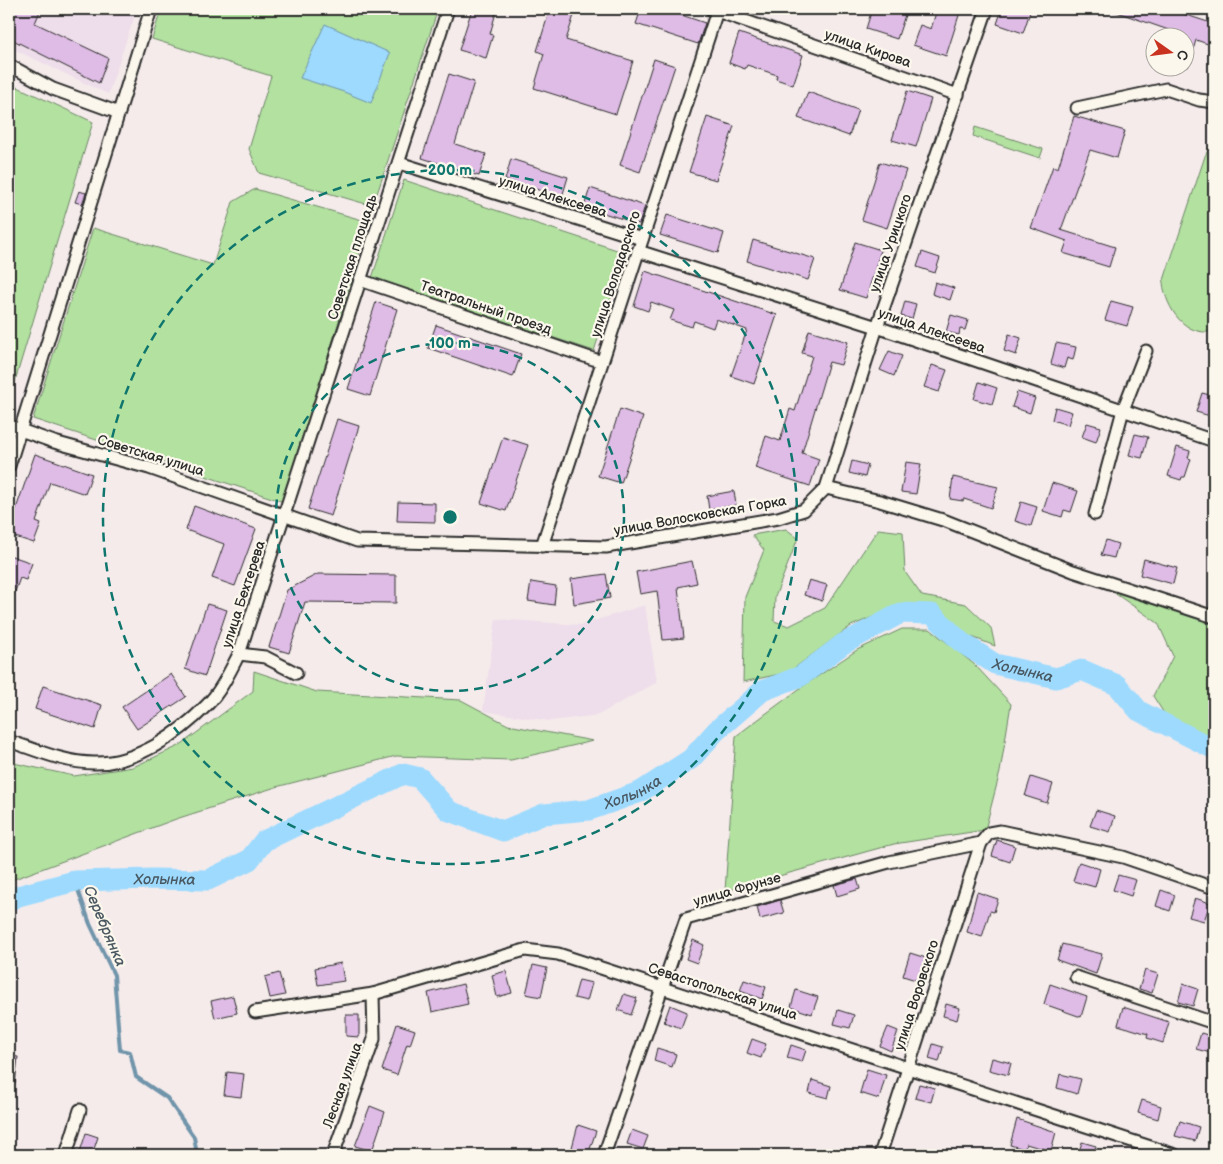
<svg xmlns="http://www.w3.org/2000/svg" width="1223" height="1164" font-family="'Balsamiq Sans',sans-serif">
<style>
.built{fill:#eeddea}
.green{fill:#b2e1a0;stroke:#6e8666}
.water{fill:#9ddafe;stroke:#6f94aa}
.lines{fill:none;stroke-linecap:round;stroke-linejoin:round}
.stream{stroke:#6f94aa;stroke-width:4}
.river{stroke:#9ddafe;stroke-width:21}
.building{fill:#dfbce6;stroke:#2b2b2b}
.minor-casing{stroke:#2b2b2b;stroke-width:15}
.minor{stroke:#fbf7ec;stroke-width:11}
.ring{fill:none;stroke:#0f766e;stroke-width:2.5;stroke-dasharray:9 6}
.labels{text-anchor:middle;stroke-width:4.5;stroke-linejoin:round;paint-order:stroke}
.street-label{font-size:14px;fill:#2b2b2b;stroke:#fbf7ec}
.water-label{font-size:15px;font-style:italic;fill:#485760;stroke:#fbf7ec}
.centre{fill:#0f766e;stroke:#fbf7ec;stroke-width:2.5}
.ring-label{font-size:15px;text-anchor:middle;font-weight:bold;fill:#0f766e;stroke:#fbf7ec;stroke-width:4.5;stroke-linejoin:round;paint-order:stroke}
</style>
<rect width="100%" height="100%" fill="#f5ebeb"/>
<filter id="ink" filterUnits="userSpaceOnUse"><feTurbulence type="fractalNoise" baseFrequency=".02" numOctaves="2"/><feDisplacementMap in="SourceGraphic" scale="10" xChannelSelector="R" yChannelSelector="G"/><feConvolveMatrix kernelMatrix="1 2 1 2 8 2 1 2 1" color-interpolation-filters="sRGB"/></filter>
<g filter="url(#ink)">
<g class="built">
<path d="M9 9H137L108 94 9 47Z"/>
<path d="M645 605 657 682 598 715 550 721 483 711 496 619 581 625Z"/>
</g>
<g class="green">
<path d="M161 9H438L373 206 259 173 249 149 271 76 152 39Z"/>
<path d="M9 83 93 122 9 401Z"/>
<path d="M975 127 1043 149 1040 158 973 136Z"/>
<path d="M1214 139V331C1185 338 1166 308 1163 283L1205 156Z"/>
<path d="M404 180 626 253 594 351 372 278Z"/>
<path d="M255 189 369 222 284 502 33 419 93 228 213 265 233 202Z"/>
<path d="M786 529 798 538 775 597 774 621 789 626 825 608 878 529 903 532 905 572 922 596 966 604 991 628 995 646 959 632 930 606 892 609 851 626 789 672 743 682 745 597 764 550 752 535Z"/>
<path d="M1091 577 1214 618V746L1165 715 1153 696 1173 656 1158 623Z"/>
<path d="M902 629H930L975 665 1011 704 1000 772 985 830 894 844 725 891 736 736 799 689 857 650Z"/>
<path d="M254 671 317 692 461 700 508 725 593 741 511 760 396 756 276 787 176 819 9 881V762L74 776 133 767 179 746 253 691Z"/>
</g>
<path class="water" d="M325 24 390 53 371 103 344 92 300 78Z"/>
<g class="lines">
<path class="stream" d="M75 881 90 924 114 975 120 1050 130 1052 136 1077 167 1098 194 1137 197 1155"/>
<path class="river" id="s1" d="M9 901 18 896 75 881 153 879 208 880 249 860 264 841 403 774 420 778 449 811 503 831 544 814 589 810 640 792 691 759 716 731 762 691 801 676 843 644 901 613 932 614 961 642 995 664 1056 678 1082 670 1117 685 1139 711 1214 749"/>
</g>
<g class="building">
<path d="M14 9H41L35 23 108 58 99 83 9 38V20Z"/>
<path d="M472 9H497L490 34 493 35 486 58 459 50Z"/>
<path d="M550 9H576L566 40 633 61 616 114 534 88 544 54 537 51Z"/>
<path d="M641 9H664L705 23 698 44 636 24Z"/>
<path d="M872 9H907L897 39 866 29Z"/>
<path d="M937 9H961L946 56 913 45 920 25 931 29Z"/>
<path d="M1002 9H1031L1023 33 997 24Z"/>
<path d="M1108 9H1168L1214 24V46L1196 40 1188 67H1186V36Z"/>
<path d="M739 33 803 55 793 85 776 79 777 75 747 65 745 69 729 63Z"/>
<path d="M654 59 675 66 640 172 620 165Z"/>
<path d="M449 74 474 82 455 144 486 154 479 176 422 158Z"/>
<path d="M907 91 931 99 916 147 892 140Z"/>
<path d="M808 92 858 110 849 136 798 118Z"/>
<path d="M1074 116 1125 131 1117 158 1090 150 1061 230 1115 247 1109 267 1063 253 1067 241 1031 228 1053 166 1058 168Z"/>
<path d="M707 117 734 126 716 180 689 172Z"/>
<path d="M511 159 568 177 562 197 505 180Z"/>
<path d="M880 162 906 170 887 228 862 220Z"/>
<path d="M590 188 645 206 639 224 584 207Z"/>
<path d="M79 191 86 193 82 204 75 202Z"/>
<path d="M667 215 724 233 718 253 660 235Z"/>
<path d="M753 240 815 259 808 280 747 261Z"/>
<path d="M855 242 881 250 866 298 840 290Z"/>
<path d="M922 252 940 258 935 273 917 267Z"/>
<path d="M645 271 777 315 754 384 731 376 747 330 716 319 713 328 694 321 692 327 670 320 674 310 651 302 648 311 634 306Z"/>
<path d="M935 282 954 288 950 300 932 294Z"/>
<path d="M905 301 916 304 912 319 901 316Z"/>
<path d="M1111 301 1133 307 1127 326 1105 320Z"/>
<path d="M376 302 397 309 370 396 348 389Z"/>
<path d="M951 315 968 320 965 330 960 329 959 335 946 332Z"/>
<path d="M436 325 521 354 513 377 428 348Z"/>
<path d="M809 330 848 342 841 365 829 362 802 453 819 459 810 486 755 468 766 436 780 441 790 409 795 411 812 356 802 353Z"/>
<path d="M1009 334 1021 338 1016 355 1004 351Z"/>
<path d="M1056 343 1076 347 1073 360 1067 358 1064 368 1051 364Z"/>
<path d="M889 351 902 356 894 376 880 370Z"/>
<path d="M932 365 947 370 939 392 924 387Z"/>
<path d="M979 382 997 388 992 404 974 399Z"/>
<path d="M1017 392 1035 398 1030 413 1012 407Z"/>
<path d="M1202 393 1214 396V417L1196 412Z"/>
<path d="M1055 407 1072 412 1068 425 1052 420Z"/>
<path d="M620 409 643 417 621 483 598 476Z"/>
<path d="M337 419 359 426 331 516 308 509Z"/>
<path d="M1087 423 1101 427 1096 442 1082 437Z"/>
<path d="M1135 434 1148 437 1142 458 1129 455Z"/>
<path d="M503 437 528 445 506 511 481 503Z"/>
<path d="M1177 447 1190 451 1188 458 1191 459 1185 477H1182L1181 480 1168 476Z"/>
<path d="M35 454 92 474 85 494 50 482 36 522 41 524 34 543 9 535V529Z"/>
<path d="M852 461 868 465 865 477 849 473Z"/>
<path d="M906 462 921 464 916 494 901 492Z"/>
<path d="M953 477 998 487 991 508 964 499 963 501 950 499Z"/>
<path d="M1052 483 1078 491 1071 512 1064 510 1062 517 1043 511Z"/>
<path d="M734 491 736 505 709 510 707 496Z"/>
<path d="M398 502 435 503V522L397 521Z"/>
<path d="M1021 502 1037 507 1031 526 1015 521Z"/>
<path d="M194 506 256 529 235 586 212 578 224 544 186 530Z"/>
<path d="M1106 540 1118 544 1114 558 1101 555Z"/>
<path d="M9 555 32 563 26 580 20 578 10 605Z"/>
<path d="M1144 559 1177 568 1173 584 1140 575Z"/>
<path d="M692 561 697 583 678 587 684 638 663 640 657 591 640 594 636 572Z"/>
<path d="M318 574 396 575V603L305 602 289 653 269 647 287 590Z"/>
<path d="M606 574 610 598 574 604 571 579Z"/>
<path d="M809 580 827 585 822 601 804 595Z"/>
<path d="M531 582 556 586 554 605 528 601Z"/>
<path d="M207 604 227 610 205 676 185 669Z"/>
<path d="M171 674 186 697 137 729 122 707Z"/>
<path d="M43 686 102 705 95 729 35 709Z"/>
<path d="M1031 777 1053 784 1047 803 1025 796Z"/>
<path d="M1096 810 1115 816 1110 832 1090 826Z"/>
<path d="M997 840 1015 846 1010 862 992 856Z"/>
<path d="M1079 862 1100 869 1095 887 1073 881Z"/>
<path d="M1118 875 1136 880 1131 896 1113 890Z"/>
<path d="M857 879 860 889 837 896 834 885Z"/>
<path d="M1161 890 1175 895 1170 911 1156 906Z"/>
<path d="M977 892 998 899 994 912 990 911 982 937 967 932Z"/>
<path d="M1195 898 1210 903 1204 921 1189 917Z"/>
<path d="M780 900 784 913 760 919 757 907Z"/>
<path d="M693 940 704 945 697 963 686 959Z"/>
<path d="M1062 944 1102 954 1096 974 1057 960Z"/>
<path d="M910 953 926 958 919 981 903 976Z"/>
<path d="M341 963 344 981 318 985 315 968Z"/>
<path d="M533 965 547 968 541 997 526 994Z"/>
<path d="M1145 970 1158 974 1152 993 1139 989Z"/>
<path d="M506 971 512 993 497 997 492 975Z"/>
<path d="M279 973 285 995 270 998 265 977Z"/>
<path d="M579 980 592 983 587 1001 574 998Z"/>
<path d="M744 980 766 987 762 999 740 991Z"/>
<path d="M463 984 468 1004 432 1012 428 993Z"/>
<path d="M1050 984 1087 997 1081 1017 1044 1004Z"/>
<path d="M1183 984 1198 989 1193 1006 1178 1002Z"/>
<path d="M796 990 818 997 812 1014 791 1007Z"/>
<path d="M624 994 637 998 631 1015 618 1010Z"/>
<path d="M233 996 237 1013 215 1018 211 1001Z"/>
<path d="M946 1004 960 1008 957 1020 943 1016Z"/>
<path d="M670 1005 687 1012 681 1028 664 1022Z"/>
<path d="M1123 1007 1169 1022 1163 1043 1147 1038 1148 1034 1118 1025Z"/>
<path d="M838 1010 854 1015 850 1028 834 1024Z"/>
<path d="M346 1015H359V1037L346 1036Z"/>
<path d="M397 1024 415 1030 410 1045 407 1044 397 1075 382 1070Z"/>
<path d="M888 1027 898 1031 891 1051 880 1046Z"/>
<path d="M1201 1033 1214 1037V1054L1196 1049Z"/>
<path d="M752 1039 766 1044 761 1058 747 1053Z"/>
<path d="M933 1044 943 1047 939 1062 929 1059Z"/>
<path d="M791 1045 806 1050 802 1062 787 1058Z"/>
<path d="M657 1048 676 1054 672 1067 654 1061Z"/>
<path d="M9 1056 18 1057 15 1084H9Z"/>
<path d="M992 1058 1011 1063 1008 1075 989 1070Z"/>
<path d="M867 1069 886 1075 879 1099 860 1093Z"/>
<path d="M227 1072 244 1074 241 1097 224 1095Z"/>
<path d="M1060 1074 1081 1079 1077 1094 1057 1088Z"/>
<path d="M812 1080 831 1086 828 1098 809 1093Z"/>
<path d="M919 1084 935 1088 931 1102 915 1098Z"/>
<path d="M1142 1100 1161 1106 1158 1119 1138 1113Z"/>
<path d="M370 1106 385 1112 372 1151 355 1146Z"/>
<path d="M1017 1119 1056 1132 1051 1151 1026 1144 1024 1149 1010 1145Z"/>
<path d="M1180 1121 1199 1127 1195 1141 1175 1136Z"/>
<path d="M578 1125 596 1131 588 1155H570Z"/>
<path d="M632 1130 648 1136 643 1149 627 1144Z"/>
<path d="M86 1133 98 1137 92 1155H79Z"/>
<path d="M1082 1142 1096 1146 1094 1155H1078Z"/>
</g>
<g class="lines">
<g class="minor-casing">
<g id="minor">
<path d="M711 9 958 95"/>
<path d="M9 65 53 89 119 113"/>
<path d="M1077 108 1166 89 1199 100 1214 102"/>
<path d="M399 163 642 239"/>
<path d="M638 251 877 327 1214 441"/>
<path d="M360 280 602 362"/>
<path d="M9 426 54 442 149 468 357 541 606 547 778 518 804 510 826 488 877 327 987 9"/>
<path d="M9 466 151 9"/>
<path d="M826 488 880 501 946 521 1073 571 1214 617"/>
<path d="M1095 514 1123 410 1146 351"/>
<path d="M542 546 717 11"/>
<path d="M239 654 265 657 296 673"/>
<path d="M9 741C36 750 65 763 94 763 136 764 179 734 207 705 221 691 230 671 239 654L448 9"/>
<path d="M1076 977 1214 1023"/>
<path d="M255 1012 373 994 525 950 558 954 1175 1155"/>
<path d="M66 1155 80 1110"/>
<path d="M333 1155 374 1039 373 994"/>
<path d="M604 1155 686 919 889 862 981 843"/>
<path d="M880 1155 981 843 989 833 1000 831 1123 857 1214 888"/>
</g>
</g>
<use href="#minor" class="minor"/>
</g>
</g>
<g class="ring">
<circle cx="450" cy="517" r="174"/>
<circle cx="450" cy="517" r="347"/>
</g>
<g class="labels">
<g class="street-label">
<text transform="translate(868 48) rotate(19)" y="5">улица Кирова</text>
<text transform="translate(553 196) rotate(17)" y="5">улица Алексеева</text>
<text transform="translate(890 243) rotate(-71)" y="5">улица Урицкого</text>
<text transform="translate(352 257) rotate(-72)" y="5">Советская площадь</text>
<text transform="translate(615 274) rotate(-72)" y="5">улица Володарского</text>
<text transform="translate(486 307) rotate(19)" y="5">Театральный проезд</text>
<text transform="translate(932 330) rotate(19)" y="5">улица Алексеева</text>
<text transform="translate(151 455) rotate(17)" y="5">Советская улица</text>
<text transform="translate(700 515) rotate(-10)" y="5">улица Волосковская Горка</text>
<text transform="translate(243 594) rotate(-72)" y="5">улица Бехтерева</text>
<text transform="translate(737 889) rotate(-16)" y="5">улица Фрунзе</text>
<text transform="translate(723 991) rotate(18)" y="5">Севастопольская улица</text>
<text transform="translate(916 995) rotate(-72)" y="5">улица Воровского</text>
<text transform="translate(342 1085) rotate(-70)" y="5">Лесная улица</text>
</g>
<g class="water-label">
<text dy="5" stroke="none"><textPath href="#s1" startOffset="1149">Холынка</textPath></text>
<text dy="5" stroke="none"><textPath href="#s1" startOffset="682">Холынка</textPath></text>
<text dy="5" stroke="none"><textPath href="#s1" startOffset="159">Холынка</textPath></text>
<text transform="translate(105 926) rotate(67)" y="5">Серебрянка</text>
</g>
</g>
<circle cx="450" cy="517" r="8" class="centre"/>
<g class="ring-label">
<text x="450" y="175">200 m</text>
<text x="450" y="348">100 m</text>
</g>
<rect width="1223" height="1164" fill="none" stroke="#fbf7ec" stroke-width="30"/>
<rect x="15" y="15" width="1193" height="1134" fill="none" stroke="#2b2b2b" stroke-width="2" filter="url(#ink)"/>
<g transform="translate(1170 52) rotate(104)"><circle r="24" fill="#fbf7ec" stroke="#a8a59f"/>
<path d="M0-4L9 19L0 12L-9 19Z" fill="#c8321e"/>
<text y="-8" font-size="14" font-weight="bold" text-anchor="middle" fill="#2b2b2b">С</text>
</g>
</svg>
